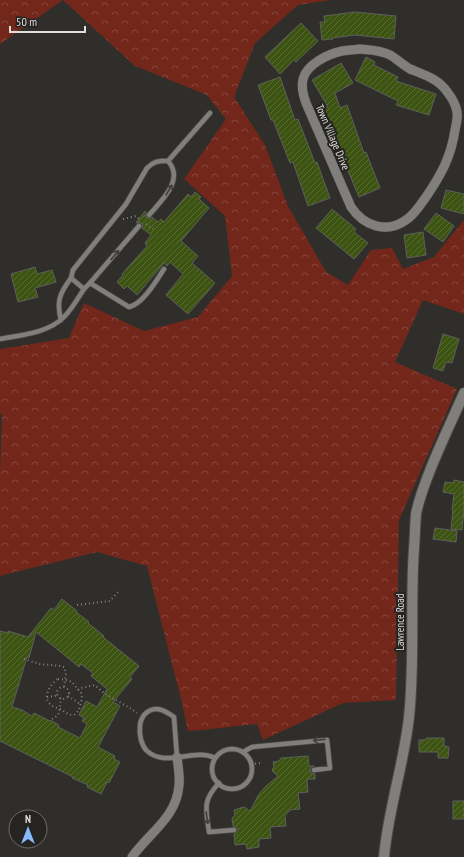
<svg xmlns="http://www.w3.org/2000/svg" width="464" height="857" font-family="'PT Sans Narrow',sans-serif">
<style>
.forest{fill:url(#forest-crowns)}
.building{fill:url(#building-hatch);stroke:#5e605c;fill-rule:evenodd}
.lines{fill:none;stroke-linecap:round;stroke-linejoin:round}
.service-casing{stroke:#4b4a47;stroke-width:6}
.minor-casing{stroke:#4b4a47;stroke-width:10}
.tertiary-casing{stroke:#4b4a47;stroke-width:12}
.path{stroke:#848381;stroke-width:2;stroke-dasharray:1 3;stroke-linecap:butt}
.service{stroke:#807f7b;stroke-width:4.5}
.minor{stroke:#807f7b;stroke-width:9}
.tertiary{stroke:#807f7b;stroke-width:10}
.oneway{stroke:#403f3c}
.labels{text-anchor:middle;stroke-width:4;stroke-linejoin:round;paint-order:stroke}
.street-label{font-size:11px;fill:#dfdedc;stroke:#252421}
</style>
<defs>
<pattern id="forest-crowns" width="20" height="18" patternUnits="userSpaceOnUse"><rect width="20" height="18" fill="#73271b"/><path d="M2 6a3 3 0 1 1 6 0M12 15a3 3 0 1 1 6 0" fill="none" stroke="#86463c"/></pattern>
<pattern id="building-hatch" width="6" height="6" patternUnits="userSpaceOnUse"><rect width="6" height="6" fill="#3c5312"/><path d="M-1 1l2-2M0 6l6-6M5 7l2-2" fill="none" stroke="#586b34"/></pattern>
</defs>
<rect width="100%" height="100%" fill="#2f2e2b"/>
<g class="forest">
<path d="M0 0H63L0 44Z"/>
<path d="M63 0H330L298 5 255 43 234 97 265 145 288 206 326 272 348 285 371 250 392 248 403 269 434 257 464 220V314L423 300 395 362 457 389 399 520 396 700 343 703 263 740 257 724C234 726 211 730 188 731L181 699 147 566 97 552 3 575 0 577V474L2 415 0 414V349L69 338 84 303 144 331 198 317 232 276 225 216 184 179 226 119 207 95 135 66Z"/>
</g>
<g class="building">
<path d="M355 12 396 16 394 39 355 35 332 38 333 39 322 40 320 22H325L324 16Z"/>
<path d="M301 23 318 41 296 62 294 60 280 74 265 57Z"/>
<path d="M366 57 375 62 374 65 398 77 396 81 436 94 429 115 396 105 398 101 355 80Z"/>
<path d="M341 63 353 83 335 93 340 108 347 105 364 153 366 152 380 188 359 197 341 154 340 155 327 118 325 119 322 109 328 107 312 80Z"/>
<path d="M280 77 295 120 298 119 315 163 317 162 330 198 308 206 293 162 290 163 273 120H271L258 85Z"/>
<path d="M446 190 464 194V214L441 208Z"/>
<path d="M195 192 201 197 199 199 209 208 181 241 198 256 192 263 215 283 188 314 166 295 183 274 170 262 167 266 164 263 137 295 127 286 124 289 117 282 123 275 122 274 147 246 145 243 151 235 142 228 143 225 141 223 139 222 136 223 145 211 146 212 145 216 147 218 150 219 152 217 158 222 161 219 164 222 188 194 191 197Z"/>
<path d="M332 209 356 229 354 232 368 243 354 259 316 228Z"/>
<path d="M436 213 454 226 443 242 424 229Z"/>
<path d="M423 232 426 255 407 258 404 235Z"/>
<path d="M35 267 37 274 52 270 56 282 35 288 38 297 18 302 11 274Z"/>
<path d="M443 334 459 339 452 363 446 362 443 371 433 368Z"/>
<path d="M454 480 464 482V509L462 530 451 529 453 510H452L454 494 443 492 445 482 454 483Z"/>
<path d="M435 528 457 531 456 542 433 539Z"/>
<path d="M62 599 77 611 76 612 89 622 88 623 104 636 103 637 139 666 130 677 132 679 113 702 120 706 98 747 115 756 114 759 120 762 109 783 107 782 101 794 87 787 88 785 72 778 73 777 0 741V631L8 633V631L28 637 51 608 54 610ZM36 632 79 667 81 664 93 673 91 676 107 689 97 707 86 701 79 715 84 718 82 721 87 724 80 738 58 727 59 725 50 720V721L34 713 32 716 22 710 12 707 27 657 29 658Z"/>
<path d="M426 738H444V746L449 747 448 758H438V752H419V740H426Z"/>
<path d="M308 756 309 766H314L311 767 310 770 311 773 315 774V779H307L308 792 298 793 300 809 290 810 285 816 286 826 270 827 271 838 259 839V847L247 849 246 844 235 845 234 834 236 833 238 830 237 828 233 826 232 818 235 815 234 810 244 807 250 811 259 794 266 786 278 776 273 772 272 769 274 767 273 762 279 761 281 758Z"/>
<rect x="453" y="801" width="11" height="18"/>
</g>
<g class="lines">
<g class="service-casing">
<g id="service">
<path d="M168 161 210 113"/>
<path d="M71 278 73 270 126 204 147 168 152 164 156 162 161 161H168C185 180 161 201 149 215"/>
<path d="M90 283 129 307C143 304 156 281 164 269"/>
<path d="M84 289 90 283 139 226"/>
<path d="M0 339C22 335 48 333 64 317 72 309 78 298 84 289L71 278C60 293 56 301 61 320"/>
<circle cx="232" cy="769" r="20"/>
<path d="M243 752 252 747 327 740 330 768 314 770"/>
<path d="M177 757 174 717C164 710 154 704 144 715 142 718 140 722 140 726 139 734 141 744 146 750 165 769 194 747 215 758"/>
<path d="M219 783C202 801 206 809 209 832L234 830"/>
</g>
</g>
<g class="minor-casing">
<g id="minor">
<path d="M360 49C370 50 381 50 390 55 397 59 403 65 410 69 425 75 439 79 448 93 452 98 456 106 457 112 458 118 456 125 455 130 451 157 441 175 426 197 420 205 415 214 406 220 386 234 364 226 351 207L306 103C303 95 301 87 303 79 307 64 328 54 342 51 348 50 354 50 360 49Z"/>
<path d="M132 857C149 833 177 817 179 785 180 776 178 766 177 757"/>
</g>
</g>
<g class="tertiary-casing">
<path id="tertiary" d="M384 857C388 810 404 764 409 717 415 661 410 604 414 548 415 537 415 525 416 514 419 498 425 483 431 468 441 443 453 418 464 393"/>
</g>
<g class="path">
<path d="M123 219 136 216 139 219"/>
<path d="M146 224 153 229"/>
<path d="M77 605 110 601 118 592"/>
<path d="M24 659 40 664 61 666 64 667 66 673 64 687"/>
<path d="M58 679 67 680 72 682 81 693 82 698 79 710 74 715C68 715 67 713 62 710 58 708 53 707 50 704 42 697 51 683 58 679Z"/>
<circle cx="63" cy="693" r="6"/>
<path d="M78 690 81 688 95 685C107 698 123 702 137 713"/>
<path d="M68 696 80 704"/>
<path d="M47 697 55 696 57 694"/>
<path d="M52 719 57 716 59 713 61 698"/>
<path d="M251 764 263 763"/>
</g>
<use href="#service" class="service"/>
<use href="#minor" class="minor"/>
<use href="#tertiary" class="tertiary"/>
</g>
<defs><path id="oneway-shaft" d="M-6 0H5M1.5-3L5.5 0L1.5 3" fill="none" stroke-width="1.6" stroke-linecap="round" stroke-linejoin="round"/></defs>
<g class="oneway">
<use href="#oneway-shaft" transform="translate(169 190) rotate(-59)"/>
<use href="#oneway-shaft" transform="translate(115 255) rotate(-49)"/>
<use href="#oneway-shaft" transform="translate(319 740) rotate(174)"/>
<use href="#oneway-shaft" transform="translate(207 818) rotate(82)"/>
</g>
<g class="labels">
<g class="street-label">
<text transform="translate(333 137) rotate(67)" y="4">Town Village Drive</text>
<text transform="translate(400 622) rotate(-90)" y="4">Lawrence Road</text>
</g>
</g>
<g transform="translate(28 829)"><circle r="19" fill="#252421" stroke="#6f6e6c"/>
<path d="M0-3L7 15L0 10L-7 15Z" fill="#87bbfb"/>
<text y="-6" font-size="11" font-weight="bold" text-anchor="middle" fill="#dfdedc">N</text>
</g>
<path d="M10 26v6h75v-6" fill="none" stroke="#dfdedc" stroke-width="2"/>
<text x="16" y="26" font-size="12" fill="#dfdedc" stroke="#252421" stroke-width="3" paint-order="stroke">50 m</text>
</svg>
